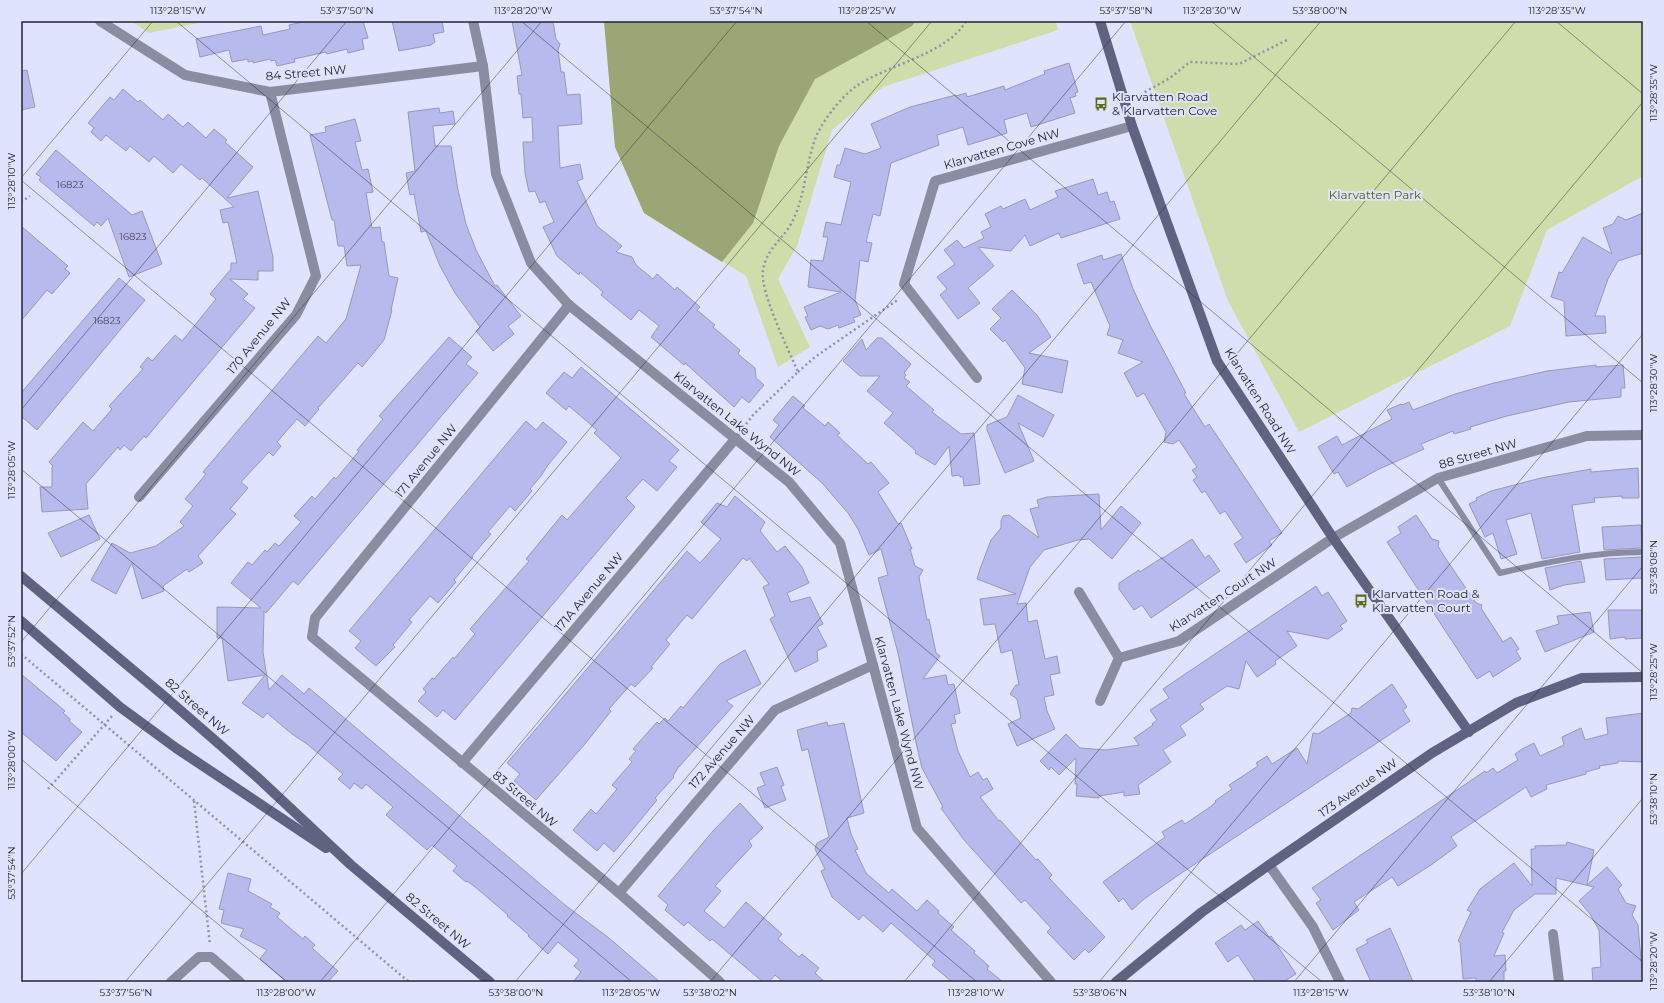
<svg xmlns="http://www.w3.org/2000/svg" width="1664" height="1003" font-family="Montserrat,sans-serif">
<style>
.green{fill:#cfddaa}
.water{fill:#9aa774}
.building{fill:#b6baed;stroke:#9699b7}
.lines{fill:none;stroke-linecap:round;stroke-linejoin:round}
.path{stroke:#9092a7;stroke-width:2.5;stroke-dasharray:2 3;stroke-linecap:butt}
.lane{stroke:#8a8ca2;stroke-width:6}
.street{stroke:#8a8ca2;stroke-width:10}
.secondary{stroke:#5f6281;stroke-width:10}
.ticks{fill:none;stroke:#242531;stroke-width:1;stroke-opacity:0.45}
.labels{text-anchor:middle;stroke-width:4;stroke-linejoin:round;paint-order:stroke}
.number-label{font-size:10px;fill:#484a60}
.street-label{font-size:12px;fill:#242531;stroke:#e0e3fe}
.poi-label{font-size:12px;fill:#242531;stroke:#e0e3fe;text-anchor:start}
.park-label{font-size:12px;fill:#4f5f0d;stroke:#e0e3fe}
.neatline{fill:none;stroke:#242531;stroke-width:1.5}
.ticks-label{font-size:10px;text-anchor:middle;fill:#242531}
</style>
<rect width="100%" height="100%" fill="#e0e3fe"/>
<g class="green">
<path d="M131 21H209L149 33Z"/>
<path d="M604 21H1056L1058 30 883 87 832 130 797 246 778 279 810 347 778 367 746 276 644 213 615 147Z"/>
<path d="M1130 21H1643V176L1547 230 1510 326 1299 432 1228 301Z"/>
</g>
<path class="water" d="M604 21H916L912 26 815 79 779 146 753 223 722 262 644 213 615 147Z"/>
<g class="building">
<path d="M307 21H363L368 38 362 39 364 49 348 53 347 49 327 54 326 52 294 59 295 62 277 66 275 60 271 61 270 59 253 63V61L248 62V59L232 62 229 50 200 57 196 39 261 26 263 35 290 29 289 25Z"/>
<path d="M392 21H442L444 32 433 34 435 42 431 45 399 51Z"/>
<path d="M512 21H553L556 39 560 44 558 50 561 72H564L567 95 580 94 582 124 558 126 560 168 580 164 583 179 577 181 597 226 622 246 616 252 632 257 636 265 653 279 657 274 675 290 677 287 700 307 697 310 715 325 713 327 740 350 738 354 755 368 756 378 764 385 749 403 742 397 734 407 685 363 684 365 651 337 659 326 639 310 631 320 601 295 603 292 580 272 579 275 557 256 543 227 554 222 545 201 540 203 535 191 529 192 525 173 523 142H533L532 117 523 118 521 94H519L517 76 522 75Z"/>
<path d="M1069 63 1078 92 1075 93 1076 96 1070 98 1075 113 1031 127 1027 113 1004 120 1007 133 968 145 963 127 937 135 939 145 891 163 880 216 873 214 866 242 872 243 868 262 860 260 855 300 861 315 853 318 855 322 839 328 838 325 828 329 820 326 811 330 805 317 808 316 804 307 841 292 808 287 811 260 823 261 828 237H823L826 222 841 225 851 182 834 177 837 165H840L845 148 865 154 881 148 871 124 910 107 956 95V96L966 93 967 97 1004 86 1005 90 1045 74 1044 71Z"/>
<path d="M27 70 35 107 21 110V71Z"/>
<path d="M123 89 138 102 140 100 163 120 168 114 183 127 188 122 206 138 214 129 227 140 225 142 253 167 227 198 258 191 273 257V271H258V280L230 279 248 294 243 299 255 308 146 438 144 436 131 451 124 445 120 450 118 447 86 484 88 509 42 512 40 487H52V467L53 466 49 462 83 422 93 431 112 409 109 406 143 369 140 367 148 357 152 361 175 335 182 341 216 299 210 294 231 269V263H237L228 222 223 223 220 210 234 207 202 178 200 180 181 164 173 173 154 156 149 162 130 146 126 151 106 135 101 141 91 132 94 128 88 123 110 97 114 100Z"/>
<path d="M439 108 440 113 453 111 455 124 433 126 435 146H451L458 190 466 224 476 250 495 286 497 285 521 316 508 326 514 334 493 351 476 331 480 327 455 293 440 266 426 231 421 232 414 194 410 195 406 173 415 171 408 112Z"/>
<path d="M355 119 361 141 355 142 362 170 368 169 373 192 366 193 372 228 380 227 382 242H384L389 276 398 278 391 310H392L384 340 362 367 358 363 318 408 319 409 305 426 297 419 277 442 281 446 273 456 269 452 241 482 248 488 230 509 236 514 198 556 203 563 189 572 187 569 163 586 164 591 142 599 132 563 116 594 91 580 112 543 130 553 156 546 184 526 180 522 193 506 185 499 206 474 203 472 318 336 326 343 346 319 361 265 347 266 344 246H338L334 220H332L310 135 326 132 325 127Z"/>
<path d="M56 150 132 215 142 211 162 264 129 277 108 218 101 226 97 222 94 226 39 180 41 177 36 174Z"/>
<path d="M1093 179 1098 195 1107 192 1110 202 1114 201 1120 219 1061 238 1059 233 1030 246 1025 235 1011 251 978 247 994 266 968 288 980 303 958 319 940 295 947 289 937 277 955 264 944 250 957 240 964 248 984 238 981 232 991 227 985 214 1001 206 1003 209 1025 199 1030 210 1058 197 1055 191Z"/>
<path d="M1643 213V253L1618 261 1608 279 1595 316H1605L1606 333 1566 336 1564 301 1551 297 1559 272 1562 273 1583 237 1612 254 1603 228 1613 224 1618 216 1626 220Z"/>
<path d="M21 226 68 266 65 269 70 273 52 294 47 290 21 321Z"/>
<path d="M1121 254 1133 289 1151 327 1186 393 1184 394 1205 427 1209 424 1282 533 1269 541 1272 545 1246 563 1234 544 1243 538 1225 511 1220 514 1205 491 1202 493 1193 480 1197 477 1192 470 1197 467 1179 440 1173 444 1164 442 1166 432 1144 393 1137 397 1124 373 1143 362 1118 353 1123 340 1107 335 1110 326 1091 282 1084 284 1077 264 1102 255 1103 260Z"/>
<path d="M119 278 145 300 37 430 21 416V393Z"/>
<path d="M1012 290 1037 315 1051 337 1029 353 1068 361 1062 393 1022 384 1025 368 1005 340 1003 342 990 329 1001 318 992 309Z"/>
<path d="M449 337 472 357 466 364 478 373 298 585 293 581 266 613 264 611 263 652 269 690 282 675 304 694 309 688 565 905 609 938 660 982H573L581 972 574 966 579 960 558 942 548 954 528 936 529 935 507 916 508 915 474 886 467 881 466 882 453 871 457 866 432 845 427 850 386 815 393 807 366 784 362 789 354 783 350 789 338 779 343 774 307 744 292 734 267 713 263 718 242 703 265 675 228 681 222 638H217V607L261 608 231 583 248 562 252 565 265 550 267 552 275 543 279 546 301 522 294 516 312 496 315 499 334 477 336 479 359 451 357 450 383 419 379 416Z"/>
<path d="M877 338H882L911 364 904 373 906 375 904 378 910 382 906 386 934 410 932 412 961 434 974 433 980 484 964 486 963 477H960V475L952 476 949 446 935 465 915 453 916 451 884 423 893 413 867 391 880 376H860L843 361 862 339 866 350Z"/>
<path d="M1596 365V367L1623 365 1625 388H1621V397L1569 402 1507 416 1470 427 1471 429 1454 434 1453 431 1421 444 1424 449 1377 470 1347 487 1338 472 1334 474 1318 447 1337 436 1342 445 1392 419 1387 410 1401 404 1402 405 1409 402 1413 410 1455 394 1494 383 1547 371Z"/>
<path d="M581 367 679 450 669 461 677 467 657 491 643 479 626 498 635 507 455 720 443 710 437 717 418 701 426 692 423 689 432 678 434 679 453 657 454 659 475 634 470 629 529 561 526 559 562 515 567 520 621 458 594 433 597 430 569 406 566 410 546 393 564 372 572 378Z"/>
<path d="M1018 395 1054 415 1043 437 1018 423 1034 461 1005 473 987 430V425L1007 417Z"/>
<path d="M793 396 805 406 803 408 825 426 828 422 840 433 837 435 868 464 871 462 889 483 878 492 898 524 901 523 912 549H910L915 566 923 570 919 577 920 583 927 620 929 619 936 653 940 656 923 679 946 675 948 685 954 684 960 713 954 715 956 723 951 724 958 751 970 777 978 772 983 780 987 778 993 789 980 797 999 821 1000 820 1036 860 1038 859 1052 875 1049 878 1105 937 1089 953 1085 949 1074 960 1047 932 1051 928 1025 900 1021 903 964 840 941 808 943 807 922 768 917 747 898 653 878 578 888 575 881 549 869 555 858 529 848 513 822 483 770 437 779 425 773 420Z"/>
<path d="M526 421 536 430 543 422 567 442 548 465 541 476 530 489 532 491 515 511 510 506 488 532 491 534 472 556 473 557 454 580 456 582 438 603 430 596 409 620 412 622 393 645 395 647 376 666 355 648 361 641 349 631Z"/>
<path d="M1638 468 1639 498H1622V496L1594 498 1595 502 1572 505 1580 552 1542 559 1531 513 1506 520 1517 554 1501 559 1493 533 1485 537 1469 504 1477 500 1476 498 1491 491 1541 478 1591 469V472Z"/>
<path d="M1099 494 1101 530 1121 506 1141 523 1112 559 1089 539 1078 540 1044 550 1030 567 1017 604 1026 603 1028 622 1037 620 1045 659 1057 656 1060 673 1050 675 1054 695 1044 697 1047 711 1055 729 1017 746 1008 724 1021 718 1017 699 1010 694 1016 685H1019L1012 650 1001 653 995 624 984 625 980 599 1016 594 977 579 980 569 991 540 1001 528V521L1003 516 1009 515 1039 538 1030 509 1039 507 1037 500 1047 497Z"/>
<path d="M735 496 765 522 760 531 777 552 785 546 802 567 809 583 787 593 791 602 810 597 823 624 817 627 827 646 817 651 818 661 795 672 770 619 775 616 763 587 769 584 749 558 747 561 743 558 692 619 687 615 666 640 670 644 651 667 653 668 635 687 631 684 609 709 611 711 585 744 536 800 514 781 520 774 507 763 687 551 700 563 721 539 701 522 717 503 727 507Z"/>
<path d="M89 515 100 539 61 557 48 533Z"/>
<path d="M1416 515 1432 539 1439 541 1438 546 1444 556 1476 603 1482 605 1481 608 1503 642 1511 637 1519 649 1516 651 1521 659 1493 677 1490 671 1477 679 1387 542 1401 533 1398 527Z"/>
<path d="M1641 525 1642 548 1604 550 1602 527Z"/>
<path d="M1192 539 1205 558 1209 555 1220 571 1151 618 1142 605 1134 610 1119 589V583L1139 570 1140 572 1163 557V558Z"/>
<path d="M1642 557 1643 578 1606 580 1604 559Z"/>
<path d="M1581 561 1585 582 1564 585 1550 590 1545 568Z"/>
<path d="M1316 586 1322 596 1328 592 1347 621 1340 626 1343 629 1328 639 1287 631 1297 646 1275 661 1276 664 1257 677 1246 661 1239 689 1227 686 1200 704 1204 709 1180 726 1186 735 1163 750 1171 762 1138 785 1140 794 1124 796V792L1099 796V798L1076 796 1077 784H1075L1076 758 1059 775 1051 767 1049 770 1040 761 1066 734 1080 748 1106 750 1139 745 1134 738 1153 725 1152 724 1157 720 1150 710 1169 698 1163 689Z"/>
<path d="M1608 610H1643V638L1625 639V637L1610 639Z"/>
<path d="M1590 612 1594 632 1545 652 1536 631 1559 624 1557 616Z"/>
<path d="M745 650 761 684 726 701 733 706 678 768 673 776 674 777 655 798 657 800 614 852 604 843 597 851 573 830 591 809 596 814 617 789 612 785 632 762 629 759 636 751 633 749 657 722 659 724 665 718 668 721 681 706 683 708 720 664Z"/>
<path d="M21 674 65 711 63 713 70 719 69 721 82 732 56 761 21 732Z"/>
<path d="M1392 684 1407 707 1403 710 1410 721 1180 874 1144 899 1132 910 1123 898 1119 902 1103 882 1165 837 1162 832 1182 820 1185 824 1210 807 1216 802 1215 801 1232 789 1229 785 1258 766 1256 763 1267 756 1272 764 1297 748 1307 764 1313 733 1318 734 1351 713 1352 708 1358 709Z"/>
<path d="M1643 713V762L1618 761V763L1599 766 1600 768 1586 772V774L1546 785 1547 789 1531 797 1526 787 1451 837 1457 846 1431 865 1398 886 1392 877 1354 902 1359 910 1333 930 1316 903 1321 900 1312 888 1485 771 1486 773 1493 768 1497 773 1518 760 1515 754 1522 749 1534 743 1540 756 1564 745 1562 737 1581 728 1585 740 1608 734 1606 718Z"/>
<path d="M827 722 828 726 844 723 864 813 847 818 851 834 858 849 855 850 866 873 889 893 892 889 917 911 927 900 939 911 938 913 954 927 951 930 975 951 974 953 989 966 987 969 1003 982H952L932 965 935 961 891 923 883 932 863 915 859 920 832 897 821 871 825 869 815 849 817 843 829 837 808 749 802 751 797 730Z"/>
<path d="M777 767 784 785 781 787 786 800 765 808 757 788 765 785 760 773Z"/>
<path d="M740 803 763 828 749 841 752 846 715 886 721 891 704 911 724 928 746 902 782 934 778 939 799 957 802 954 819 968 815 973 825 982H783L775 975 769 982H763L712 939 710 941 688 922 684 926 665 910 668 905 658 896 713 831Z"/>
<path d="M1567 842 1594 850 1587 885 1607 867 1622 885 1618 889 1626 903 1636 906 1632 915 1638 925 1643 982H1593L1592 968 1601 967 1599 930 1590 914 1579 901 1594 887 1556 878V894H1535L1514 910 1502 932 1504 933 1494 956 1505 955 1506 971H1504V982H1476V978L1463 979 1460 942 1458 941 1471 912 1467 910 1480 889 1514 863 1532 886 1531 849H1535V846L1566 845Z"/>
<path d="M228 873 251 879 248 891 272 904 270 907 280 913 277 917 303 939 305 936 315 945 312 948 338 971 328 982H287L260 959 267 950 240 936 244 929 221 923 224 910 219 909Z"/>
<path d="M1258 921 1269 937 1271 936 1296 974 1283 982H1256L1238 955 1228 962 1215 943 1241 925 1245 930Z"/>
<path d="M1390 928 1399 948 1413 982H1371L1356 949 1368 943 1366 940Z"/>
</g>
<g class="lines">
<g class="path">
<path d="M1136 97 1170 78 1190 62 1239 64 1287 40"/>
<path d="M21 202 30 196"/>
<path d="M798 372 815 357 899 299"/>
<path d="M743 428 754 414 798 372C789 351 759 290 763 270 767 248 782 240 791 224 805 198 805 169 814 142 819 125 841 97 855 87 886 65 948 54 966 21"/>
<path d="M21 654 409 982"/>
<path d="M48 789 112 716"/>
<path d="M194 801 210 945"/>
</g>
<path class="lane" d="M1438 478 1500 573C1547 562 1594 552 1643 552"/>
<g class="street">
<path d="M100 21 185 75 270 92 483 66"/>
<path d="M473 21 483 66 496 174 531 263 569 305 789 482 840 543 917 828 1051 982"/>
<path d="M569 305 315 618 312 637 619 893 720 982"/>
<path d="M977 378 904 284 935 181 1132 126"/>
<path d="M139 497 296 315 316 276 270 92"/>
<path d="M1079 592 1119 658 1100 701"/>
<path d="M1119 658 1179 641 1333 538 1438 478 1587 436 1643 435"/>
<path d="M462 763 736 438"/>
<path d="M1269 865 1313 927 1340 982"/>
<path d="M619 893 775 710 873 665"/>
<path d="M1553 934 1559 982"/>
<path d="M171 982 199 957H211L240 982"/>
</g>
<g class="secondary">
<path d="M1100 21 1132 126 1217 361 1333 538 1469 732"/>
<path d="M21 576 164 696 257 777 351 865 490 982"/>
<path d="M21 621 120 707 176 748 326 848"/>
<path d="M1116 982 1202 912 1269 865 1432 753 1516 703 1582 678 1643 677"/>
</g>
</g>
<path class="ticks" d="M176 21 1322 982M521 21 1643 962M866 21 1643 673M1211 21 1643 383M1556 21 1643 94M21 178 153 21M21 180 977 982M21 410 347 21M21 469 632 982M21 642 542 21M21 759 287 982M21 874 737 21M125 982 932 21M320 982 1126 21M515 982 1321 21M710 982 1516 21M904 982 1643 102M1099 982 1643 334M1294 982 1643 566M1489 982 1643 798"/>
<defs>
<g id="bus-bare" transform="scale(1.08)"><path d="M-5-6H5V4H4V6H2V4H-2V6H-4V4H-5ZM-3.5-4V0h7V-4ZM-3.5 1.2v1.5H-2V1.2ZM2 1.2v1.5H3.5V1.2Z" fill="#5b6c18" stroke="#e0e3fe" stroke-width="2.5" paint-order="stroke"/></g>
</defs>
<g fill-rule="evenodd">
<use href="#bus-bare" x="1101" y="104"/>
<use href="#bus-bare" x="1361" y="601"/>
</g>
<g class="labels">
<g class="number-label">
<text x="70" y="188">16823</text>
<text x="133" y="240">16823</text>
<text x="107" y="324">16823</text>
</g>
<g class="street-label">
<text transform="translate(306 73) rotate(-5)" y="4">84 Street NW</text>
<text transform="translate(1002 149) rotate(-16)" y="4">Klarvatten Cove NW</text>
<text transform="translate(259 336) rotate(-51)" y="4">170 Avenue NW</text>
<text transform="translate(1260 401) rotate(58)" y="4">Klarvatten Road NW</text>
<text transform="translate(737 424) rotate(39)" y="4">Klarvatten Lake Wynd NW</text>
<text transform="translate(1478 454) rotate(-16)" y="4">88 Street NW</text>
<text transform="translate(426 461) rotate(-51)" y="4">171 Avenue NW</text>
<text transform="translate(589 592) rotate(-50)" y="4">171A Avenue NW</text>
<text transform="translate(1223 595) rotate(-33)" y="4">Klarvatten Court NW</text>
<text transform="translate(197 707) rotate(41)" y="4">82 Street NW</text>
<text transform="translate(899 713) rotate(75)" y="4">Klarvatten Lake Wynd NW</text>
<text transform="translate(722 752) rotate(-49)" y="4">172 Avenue NW</text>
<text transform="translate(1358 788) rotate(-35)" y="4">173 Avenue NW</text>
<text transform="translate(525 799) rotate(40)" y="4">83 Street NW</text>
<text transform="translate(438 921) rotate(40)" y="4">82 Street NW</text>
</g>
<g class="poi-label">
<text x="1112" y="101">Klarvatten Road<tspan x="1112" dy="14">&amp; Klarvatten Cove</tspan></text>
<text x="1372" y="598">Klarvatten Road &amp;<tspan x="1372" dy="14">Klarvatten Court</tspan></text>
</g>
<g class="park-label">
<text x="1375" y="199">Klarvatten Park</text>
</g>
</g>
<rect width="1664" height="1003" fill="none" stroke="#e0e3fe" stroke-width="44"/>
<rect x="22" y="22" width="1620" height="959" class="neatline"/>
<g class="ticks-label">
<text x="178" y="14">113°28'15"W</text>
<text x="347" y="14">53°37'50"N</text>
<text x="523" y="14">113°28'20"W</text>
<text x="736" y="14">53°37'54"N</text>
<text x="867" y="14">113°28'25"W</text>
<text x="1126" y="14">53°37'58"N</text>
<text x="1212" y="14">113°28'30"W</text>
<text x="1320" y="14">53°38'00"N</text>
<text x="1557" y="14">113°28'35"W</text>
<text transform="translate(1653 93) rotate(-90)" y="4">113°28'35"W</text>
<text transform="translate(11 181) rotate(-90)" y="4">113°28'10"W</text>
<text transform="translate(1653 383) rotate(-90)" y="4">113°28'30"W</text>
<text transform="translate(11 470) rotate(-90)" y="4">113°28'05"W</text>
<text transform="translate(1653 567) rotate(-90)" y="4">53°38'08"N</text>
<text transform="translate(11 641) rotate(-90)" y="4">53°37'52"N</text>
<text transform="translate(1653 672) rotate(-90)" y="4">113°28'25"W</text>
<text transform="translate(11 760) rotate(-90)" y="4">113°28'00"W</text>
<text transform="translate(1653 799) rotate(-90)" y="4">53°38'10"N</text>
<text transform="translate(11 873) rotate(-90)" y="4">53°37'54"N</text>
<text transform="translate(1653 961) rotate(-90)" y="4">113°28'20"W</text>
<text x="126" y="996">53°37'56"N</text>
<text x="286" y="996">113°28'00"W</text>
<text x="516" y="996">53°38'00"N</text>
<text x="631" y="996">113°28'05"W</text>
<text x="710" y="996">53°38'02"N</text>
<text x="976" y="996">113°28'10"W</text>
<text x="1100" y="996">53°38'06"N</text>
<text x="1321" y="996">113°28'15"W</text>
<text x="1489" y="996">53°38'10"N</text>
</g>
</svg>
